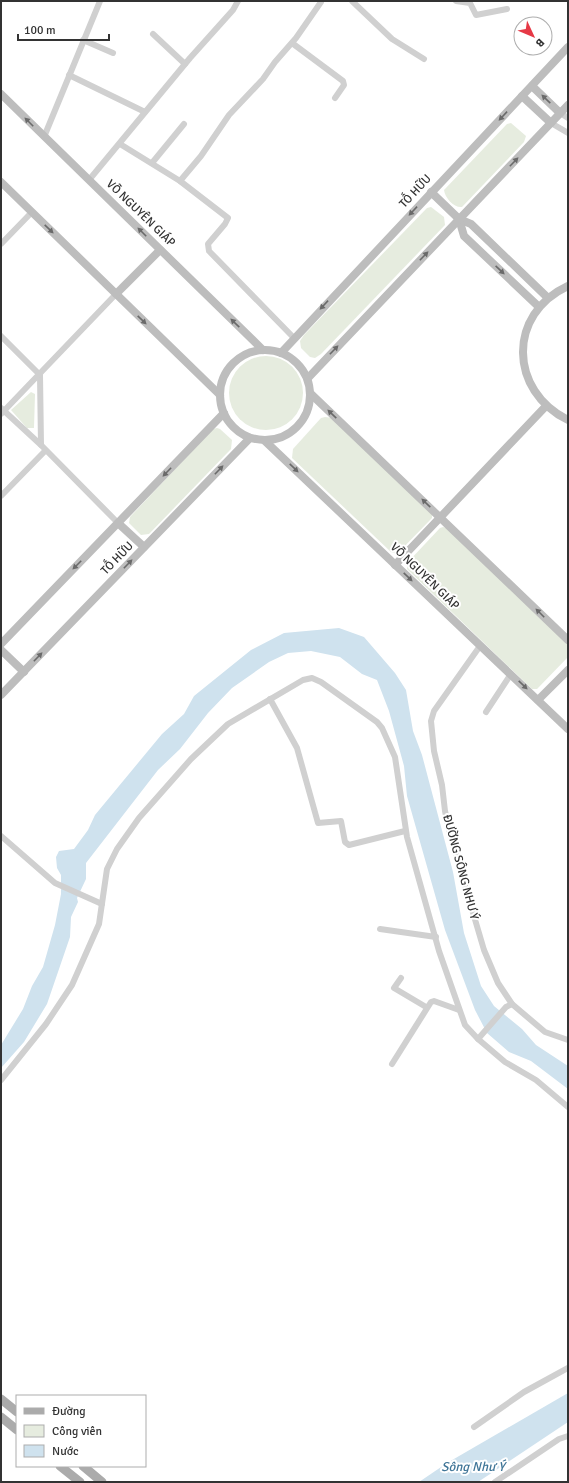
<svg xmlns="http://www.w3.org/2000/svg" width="569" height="1483" font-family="Signika,sans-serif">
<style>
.green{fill:#e6ecdf}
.water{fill:#cfe2ee}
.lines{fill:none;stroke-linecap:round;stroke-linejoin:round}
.street{stroke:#d0d0d0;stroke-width:6}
.secondary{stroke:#bdbdbd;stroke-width:8}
.primary{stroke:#ababab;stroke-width:9}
.oneway{fill:#6a6a6a}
.labels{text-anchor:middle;stroke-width:4;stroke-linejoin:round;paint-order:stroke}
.street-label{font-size:12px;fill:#333;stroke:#fff}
.water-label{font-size:13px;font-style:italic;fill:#3f7597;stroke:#fff}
</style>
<rect width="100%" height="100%" fill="#fff"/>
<g class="green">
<path d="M511 123 526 136 524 142 462 207C454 208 445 198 444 190L507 124Z"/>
<path d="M431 207 444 217 445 225 321 354 315 358 310 357 301 348 300 341 304 335 427 208Z"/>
<circle cx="266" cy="393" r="37"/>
<path d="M31 392 35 394 34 428H27L11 410Z"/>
<path d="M325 417 333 418 432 514V518L397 554 391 552 292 458 293 449 321 418Z"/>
<path d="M217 428 220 429 232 440 231 449 149 534 141 535 129 523 130 517 213 429Z"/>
<path d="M443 527 447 528 568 644V657L537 689H532L407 569 408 562 440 528Z"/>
</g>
<g class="water">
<path d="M339 628 364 637 395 673 406 690 413 731 422 755 453 872 464 933 481 986 494 1006 522 1029 536 1045 568 1066V1089L531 1061 509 1052 487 1033 475 1010 445 930 407 796 404 766 389 711 377 680 362 674 340 657 311 651 288 653 269 662 232 688 208 713 180 749 158 770 86 863V879L77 898 78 902 71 917 70 937 47 1004 24 1042 1 1068V1045L23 1009 32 986 43 967 55 925 61 894V875L57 868 56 857 59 851 74 849 88 830 95 815 162 734 184 714 194 696 251 650 284 633Z"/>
<path d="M568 1393V1422L478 1482H419L447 1463Z"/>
</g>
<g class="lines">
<g class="street">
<path d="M352 1 392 39 424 59"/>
<path d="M456 1 470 3 476 15 507 9"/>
<path d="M153 34 185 64"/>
<path d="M83 40 113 53"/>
<path d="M292 43 343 81 344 85 335 98"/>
<path d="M69 75 145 112"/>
<path d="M560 113 568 118"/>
<path d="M551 123 568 133"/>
<path d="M44 137 100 1"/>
<path d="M120 144 180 181 228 218 225 224 208 244 209 251 294 338"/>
<path d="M152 163 184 124"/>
<path d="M89 180 190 58 233 10 238 1"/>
<path d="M180 181 201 156 229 115 263 79 275 62 296 38 321 2 320 1"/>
<path d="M1 244 32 212"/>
<path d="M1 336 40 375 41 445 118 523"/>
<path d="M1 408 41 445"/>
<path d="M1 414 116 294"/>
<path d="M1 496 45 451"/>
<path d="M480 646 434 711 431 721 434 751 442 785 445 811 451 838 484 950 498 983 512 1004 545 1032 568 1040"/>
<path d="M270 699 297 748 318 823 341 821 345 842 349 845 405 831"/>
<path d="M486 712 511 674"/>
<path d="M1 836 55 883 102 904"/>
<path d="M380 929 436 937"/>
<path d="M401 978 394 988 426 1007"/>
<path d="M478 1039 506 1007 512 1004"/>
<path d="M392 1064 431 1002 434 1001 459 1010"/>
<path d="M1 1080 46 1024 72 985 99 924 107 869 117 849 139 818 191 759 228 724 303 680 312 678 321 682 377 722 382 728 395 757 407 837 439 951 465 1025 478 1039 505 1062 536 1080 568 1107"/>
<path d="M474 1427 524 1392 568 1368"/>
<path d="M495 1482 559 1439 568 1436"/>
</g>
<g class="secondary">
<path d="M532 86 560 113"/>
<path d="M1 94 263 350"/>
<path d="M522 96 551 123"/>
<path d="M1 182 220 395"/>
<path d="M431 192 459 219 471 224 548 298"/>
<path d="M459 219 464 236 539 307"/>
<path d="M568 286C507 314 509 391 568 420"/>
<path d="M116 294 160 250"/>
<circle cx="265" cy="395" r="45"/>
<path d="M281 353 568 47"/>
<path d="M308 378 568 105"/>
<path d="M311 394 568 640"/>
<path d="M265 441 568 729"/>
<path d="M118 523 144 547"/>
<path d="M395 565 546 406"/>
<path d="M1 644 224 413"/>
<path d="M1 650 24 672"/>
<path d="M1 695 250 438"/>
<path d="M538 700 568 670"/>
</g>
<g class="primary">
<path d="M1 1399 17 1412"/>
<path d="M1 1417 17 1430"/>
<path d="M60 1466 80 1482"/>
<path d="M83 1466 102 1482"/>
</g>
</g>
<defs><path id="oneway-solid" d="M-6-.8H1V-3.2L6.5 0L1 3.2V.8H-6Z"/></defs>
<g class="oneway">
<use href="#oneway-solid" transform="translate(546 99) rotate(-136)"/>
<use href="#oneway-solid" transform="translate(503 116) rotate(133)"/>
<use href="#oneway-solid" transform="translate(29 122) rotate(-135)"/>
<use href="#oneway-solid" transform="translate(514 162) rotate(-46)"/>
<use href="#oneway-solid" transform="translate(413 211) rotate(133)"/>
<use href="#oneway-solid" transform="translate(49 229) rotate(44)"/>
<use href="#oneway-solid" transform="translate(142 232) rotate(-135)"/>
<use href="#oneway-solid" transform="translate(424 256) rotate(-46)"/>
<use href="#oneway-solid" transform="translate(500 270) rotate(43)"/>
<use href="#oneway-solid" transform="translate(324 305) rotate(133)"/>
<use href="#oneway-solid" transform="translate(142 320) rotate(44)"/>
<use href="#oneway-solid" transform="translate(235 323) rotate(-136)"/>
<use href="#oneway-solid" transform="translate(334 350) rotate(-46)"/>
<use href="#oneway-solid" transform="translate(332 414) rotate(-136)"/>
<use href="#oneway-solid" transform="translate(294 468) rotate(44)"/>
<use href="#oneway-solid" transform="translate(219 470) rotate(-46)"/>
<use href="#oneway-solid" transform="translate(167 472) rotate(134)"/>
<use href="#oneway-solid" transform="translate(426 503) rotate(-136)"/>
<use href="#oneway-solid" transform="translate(128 564) rotate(-46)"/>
<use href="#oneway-solid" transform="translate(77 565) rotate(135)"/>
<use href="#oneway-solid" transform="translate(408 577) rotate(44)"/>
<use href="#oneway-solid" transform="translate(540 613) rotate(-135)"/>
<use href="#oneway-solid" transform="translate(38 657) rotate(-46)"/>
<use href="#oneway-solid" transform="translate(523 685) rotate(44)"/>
</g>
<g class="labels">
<g class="street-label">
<text transform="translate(415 191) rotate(-47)" y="4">TỐ HỮU</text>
<text transform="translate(141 213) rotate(44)" y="4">VÕ NGUYÊN GIÁP</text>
<text transform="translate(117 558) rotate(-46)" y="4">TỐ HỮU</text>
<text transform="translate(425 576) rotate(44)" y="4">VÕ NGUYÊN GIÁP</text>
<text transform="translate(461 867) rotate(75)" y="4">ĐƯỜNG SÔNG NHƯ Ý</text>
</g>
<g class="water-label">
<text x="473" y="1471">Sông Như Ý</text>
</g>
</g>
<rect width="569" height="1483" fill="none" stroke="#333333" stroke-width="4"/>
<rect x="16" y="1395" width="130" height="72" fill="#ffffff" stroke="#adadad"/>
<rect x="24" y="1408" width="20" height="6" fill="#ababab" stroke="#adadad"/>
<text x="52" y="1415" font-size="12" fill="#333333">Đường</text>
<rect x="24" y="1425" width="20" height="12" fill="#e6ecdf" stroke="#adadad"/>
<text x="52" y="1435" font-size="12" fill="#333333">Công viên</text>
<rect x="24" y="1445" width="20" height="12" fill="#cfe2ee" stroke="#adadad"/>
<text x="52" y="1455" font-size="12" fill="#333333">Nước</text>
<g transform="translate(533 36) rotate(134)"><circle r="19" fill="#ffffff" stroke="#adadad"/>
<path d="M0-3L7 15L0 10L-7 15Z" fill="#e63946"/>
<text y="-6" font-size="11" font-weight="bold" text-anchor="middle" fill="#333333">B</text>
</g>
<path d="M18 34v6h91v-6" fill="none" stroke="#333333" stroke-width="2"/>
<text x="24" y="34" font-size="12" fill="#333333" stroke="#ffffff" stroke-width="3" paint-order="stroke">100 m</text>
</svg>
